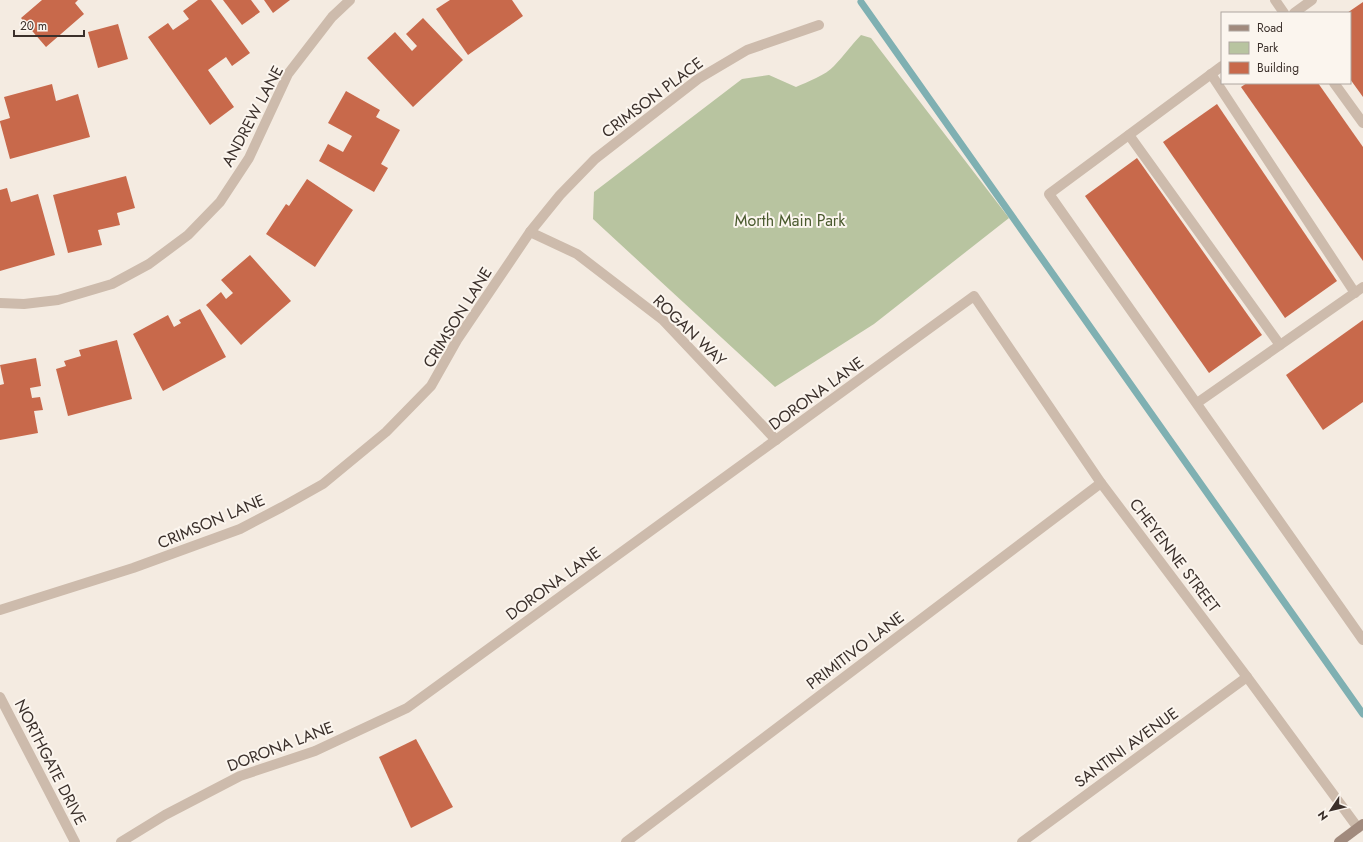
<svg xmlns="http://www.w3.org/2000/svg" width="1363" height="842" font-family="Jost,sans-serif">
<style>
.green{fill:#b8c4a0}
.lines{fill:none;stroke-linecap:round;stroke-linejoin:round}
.stream{stroke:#7fb0b2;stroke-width:7}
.building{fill:#c8694b}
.service{stroke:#cdbbac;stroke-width:10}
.minor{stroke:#cdbbac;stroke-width:10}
.secondary{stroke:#a18a7d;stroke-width:10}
.labels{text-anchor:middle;stroke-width:4;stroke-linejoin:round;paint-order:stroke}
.street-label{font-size:16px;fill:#3b302b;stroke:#fbf5ee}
.park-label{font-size:16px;fill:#4a5a2e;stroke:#fbf5ee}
</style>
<rect width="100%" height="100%" fill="#f4ebe1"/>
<path class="green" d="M861 35 871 38 1009 218 874 324 775 387 593 219 594 192 742 79 769 75 796 87C807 82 826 75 834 66 844 56 851 45 861 35Z"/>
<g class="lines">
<path class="stream" d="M861 2 1363 714"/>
</g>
<g class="building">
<path d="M42 0H78L75 3 84 14 46 47 21 18Z"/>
<path d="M198 0H211L250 53 232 66 226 57 208 70 234 107 210 125 148 37 168 23 173 30 189 19 183 11Z"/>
<path d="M223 0H251L260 12 242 25Z"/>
<path d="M264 0H290L273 13Z"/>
<path d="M450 0H512L523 16 468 55 436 9Z"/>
<path d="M1363 2V97L1350 79V13H1347Z"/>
<path d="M423 18 463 60 413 107 367 58 395 32 412 51 417 46 406 34Z"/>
<path d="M118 24 128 59 98 68 88 32Z"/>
<path d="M1247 83H1318L1363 147V261L1241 87Z"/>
<path d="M52 84 56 101 78 94 90 137 10 159 0 122V121L10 118 4 97Z"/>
<path d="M346 91 380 110 376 117 400 130 381 164 388 168 374 192 319 161 328 144 343 152 352 136 328 123Z"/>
<path d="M1217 104 1337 281 1285 318 1163 142Z"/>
<path d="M1137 158 1262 335 1209 373 1085 196Z"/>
<path d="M126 176 135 208 117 213 120 225 98 230 102 245 68 253 53 195Z"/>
<path d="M307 179 353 210 315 267 266 234 286 204 289 206Z"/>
<path d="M7 188 11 202 38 194 55 255 0 271V190Z"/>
<path d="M250 255 291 301 241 345 206 305 221 292 226 299 233 293 221 280Z"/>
<path d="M200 309 226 357 163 391 133 334 168 315 174 327 181 323 179 320Z"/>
<path d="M1363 320V402L1323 430 1286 375Z"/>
<path d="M117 340 132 399 68 416 56 369 66 366 64 361 81 356 79 350Z"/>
<path d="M36 358 41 386 30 388 32 398 40 397 43 410 34 411 38 433 0 440V385L4 384 0 365Z"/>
<path d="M416 739 453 807 411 828 379 757Z"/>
</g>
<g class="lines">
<g class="service">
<path d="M1275 0 1284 13"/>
<path d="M1294 13 1312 0"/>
<path d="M1222 66 1049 194 1363 640"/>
<path d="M1211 74 1355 293"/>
<path d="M1334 83 1363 123"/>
<path d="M1129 135 1280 345"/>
<path d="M1197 403 1363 287"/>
</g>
<g class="minor">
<path d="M530 232 577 254 663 320 776 440"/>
<path d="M0 303 24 304 58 300 112 284 149 264 188 235 220 202 249 158 288 74 332 17 350 0"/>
<path d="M0 610 133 568 240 529 282 507 323 484 386 432 431 386 457 340 530 232 560 195 595 159 698 79 747 50 819 25"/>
<path d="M0 697 75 842"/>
<path d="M121 842 165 815 240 776 315 751 407 708 974 296 1101 483 1247 677 1358 828"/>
<path d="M626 842 1101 483"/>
<path d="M1022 842 1247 677"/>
</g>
<path class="secondary" d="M1339 842 1363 824"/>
</g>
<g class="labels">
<g class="street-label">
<text transform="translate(652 97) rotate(-37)" y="6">CRIMSON PLACE</text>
<text transform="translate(252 116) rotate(-62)" y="6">ANDREW LANE</text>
<text transform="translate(457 317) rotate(-58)" y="6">CRIMSON LANE</text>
<text transform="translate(690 330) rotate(44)" y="6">ROGAN WAY</text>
<text transform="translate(816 393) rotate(-36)" y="6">DORONA LANE</text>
<text transform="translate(211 521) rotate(-23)" y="6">CRIMSON LANE</text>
<text transform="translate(1175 555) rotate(53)" y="6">CHEYENNE STREET</text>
<text transform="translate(553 583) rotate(-36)" y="6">DORONA LANE</text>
<text transform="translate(855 650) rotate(-37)" y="6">PRIMITIVO LANE</text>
<text transform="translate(280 746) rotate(-21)" y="6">DORONA LANE</text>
<text transform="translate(1126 747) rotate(-36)" y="6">SANTINI AVENUE</text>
<text transform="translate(51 762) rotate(63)" y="6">NORTHGATE DRIVE</text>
</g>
<g class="park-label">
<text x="790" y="226">Morth Main Park</text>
</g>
</g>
<rect x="1221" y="12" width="130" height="72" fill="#fbf5ee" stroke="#aea6a0"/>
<rect x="1229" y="25" width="20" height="6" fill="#a18a7d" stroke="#aea6a0"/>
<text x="1257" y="32" font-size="12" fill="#3b302b">Road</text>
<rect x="1229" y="42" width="20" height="12" fill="#b8c4a0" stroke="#aea6a0"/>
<text x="1257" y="52" font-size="12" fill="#3b302b">Park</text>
<rect x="1229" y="62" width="20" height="12" fill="#c8694b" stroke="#aea6a0"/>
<text x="1257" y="72" font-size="12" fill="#3b302b">Building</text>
<g transform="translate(1331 810) rotate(235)" stroke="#fbf5ee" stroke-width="3" paint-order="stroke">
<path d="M0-3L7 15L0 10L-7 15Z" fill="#3b302b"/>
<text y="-6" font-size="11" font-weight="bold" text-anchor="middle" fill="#3b302b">N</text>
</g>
<path d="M14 30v6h70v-6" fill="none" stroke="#3b302b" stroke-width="2"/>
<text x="20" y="30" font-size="12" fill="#3b302b" stroke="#fbf5ee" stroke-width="3" paint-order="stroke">20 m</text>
</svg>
